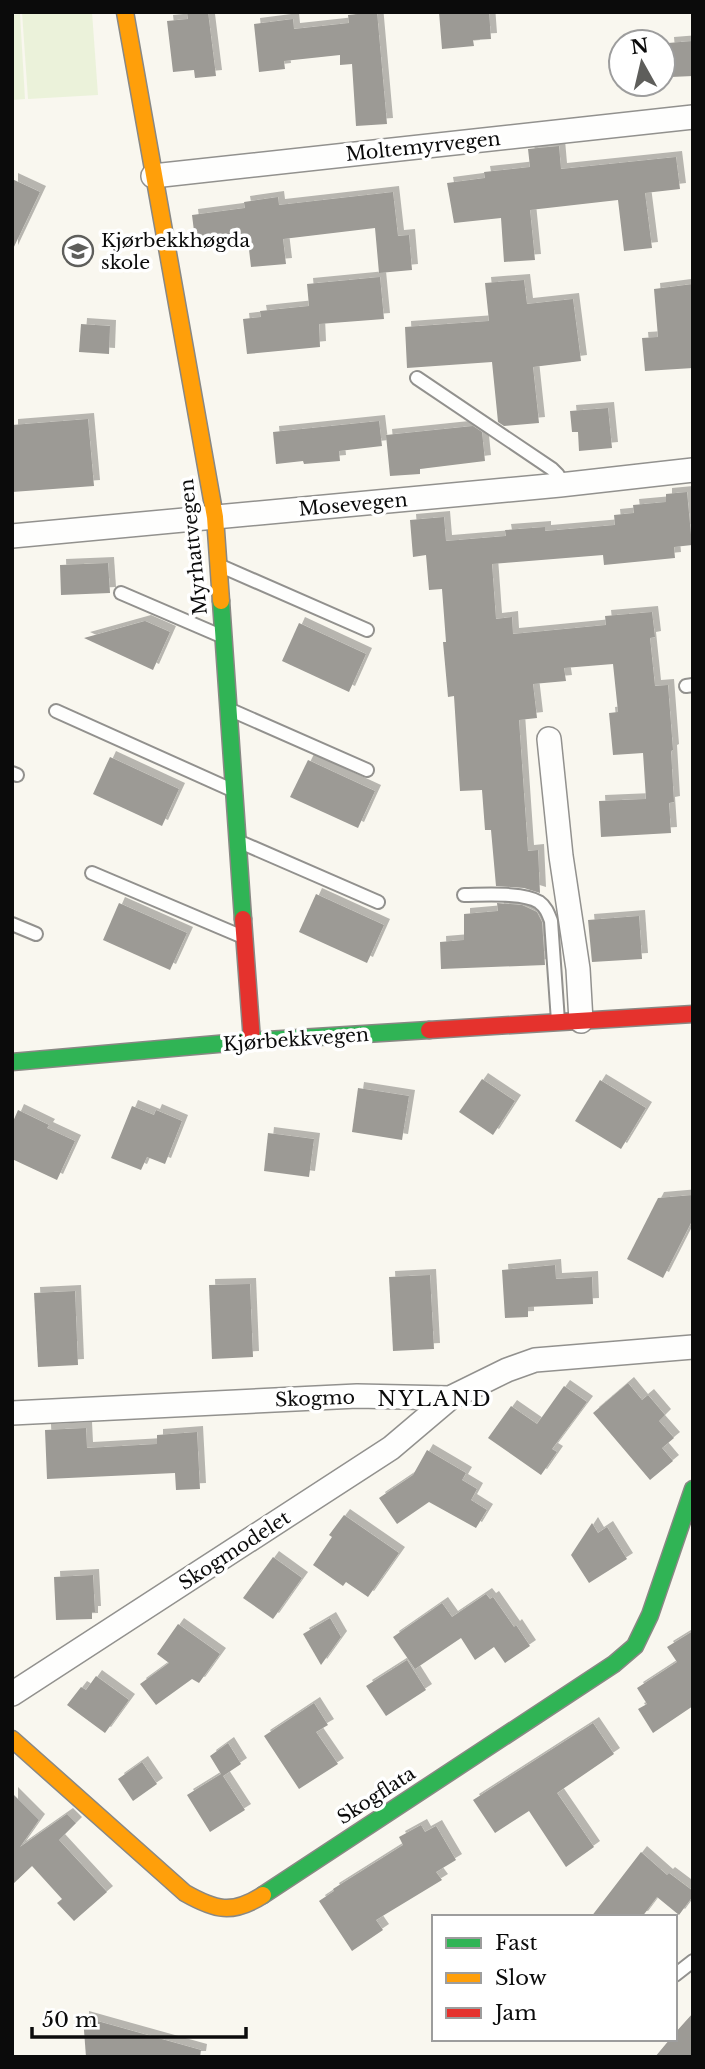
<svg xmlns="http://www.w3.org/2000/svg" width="705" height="2069" font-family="'Libre Baskerville',serif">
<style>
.pitch{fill:#ebf2da}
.building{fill:#9c9a95;filter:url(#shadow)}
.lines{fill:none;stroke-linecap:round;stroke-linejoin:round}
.lane-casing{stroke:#92918e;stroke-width:16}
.street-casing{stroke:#92918e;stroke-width:26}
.fast-casing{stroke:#898884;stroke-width:19}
.slow-casing{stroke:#898884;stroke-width:19}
.jam-casing{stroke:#898884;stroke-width:19}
.lane{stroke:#fefefd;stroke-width:12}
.street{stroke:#fefefd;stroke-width:23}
.fast{stroke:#30b455;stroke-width:16}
.slow{stroke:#ff9f0a;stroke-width:16}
.jam{stroke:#e5322d;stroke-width:16}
.labels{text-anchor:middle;stroke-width:7;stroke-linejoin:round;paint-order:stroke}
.street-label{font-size:19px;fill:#0b0b0b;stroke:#fff}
.poi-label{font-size:19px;fill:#0b0b0b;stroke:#fff;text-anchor:start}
.neighbourhood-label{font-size:21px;letter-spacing:2px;fill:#0b0b0b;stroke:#fff}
</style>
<defs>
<filter id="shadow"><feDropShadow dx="6" dy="-6" stdDeviation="0" flood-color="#0004"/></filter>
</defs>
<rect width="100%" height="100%" fill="#f9f7ef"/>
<g class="pitch">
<path d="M22 12H92L98 95 28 99Z"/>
<path d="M20 14 25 99 12 100V15Z"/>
</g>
<g class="building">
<path d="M187 12H208L216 76 195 78 194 70 173 72 167 21 188 19Z"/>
<path d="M377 12 387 124 356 126 352 64 340 65V55L284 61 285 69 259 72 254 24 293 19 294 29 349 23 348 15Z"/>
<path d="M439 12H489L491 39 473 40 474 46 442 49Z"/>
<path d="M693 41V76L671 77 668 43Z"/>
<path d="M559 146 561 169 676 157 680 189 645 193 652 248 624 251 618 200 530 210 535 260 504 262 501 218 454 223 447 183 485 178 484 172 530 167 528 149Z"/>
<path d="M12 179 40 192 12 251Z"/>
<path d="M393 192 398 236 409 235 412 270 379 273 375 228 283 239 286 264 251 267 248 241 196 247 192 215 245 208 244 202 278 197 279 205Z"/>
<path d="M380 277 384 319 319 324 320 347 247 354 243 319 261 317 260 311 309 306 307 284Z"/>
<path d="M524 280 527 304 573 299 581 361 533 367 539 423 504 426 498 422 492 362 407 368 405 327 489 321 485 283Z"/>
<path d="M693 284V368L645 371 642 338 658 337 654 289Z"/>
<path d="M81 324 110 326 109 354 79 352Z"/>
<path d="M608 408 612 448 579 451 578 432H572L570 411Z"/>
<path d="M88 419 94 486 12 492V425Z"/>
<path d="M379 421 382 446 339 451 340 461 304 464 303 461 276 464 273 432Z"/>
<path d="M473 426 482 432 485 461 420 469V474L390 476 386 435Z"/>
<path d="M687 492 692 545 674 547 675 558 604 565 603 555 492 564 496 619 512 617 513 634 606 625 605 616 652 612 655 637 650 638 655 686 668 685 673 750 671 751 674 802 669 803 671 833 601 837 599 801 646 799 643 753 613 755 609 713 618 712 613 664 564 668 566 681 533 684 537 718 519 720 528 851 538 850 540 893 524 888 496 886 491 830H485L482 790 460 791 454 696 448 697 443 642H446L442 589 429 590 426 555 413 557 410 520 444 517 446 541 506 536 505 530 545 527V531L615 525 614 515 634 513 633 505 666 502V494Z"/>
<path d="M108 563 110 593 61 595 60 565Z"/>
<path d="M145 621 170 632 153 670 84 638Z"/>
<path d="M299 623 366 654 349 692 282 661Z"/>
<path d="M110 757 179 789 162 826 93 794Z"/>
<path d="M308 760 375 791 358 828 290 797Z"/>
<path d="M316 894 384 925 367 963 299 932Z"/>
<path d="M119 903 187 933 170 970 103 940Z"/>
<path d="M497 903 522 905 537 912 542 922 545 965 441 969 440 942 464 940V914L498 911Z"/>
<path d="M639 916 642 959 592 962 588 920Z"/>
<path d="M482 1079 515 1101 493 1135 459 1112Z"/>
<path d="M600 1080 646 1108 621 1149 575 1121Z"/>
<path d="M358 1088 409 1096 402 1140 352 1132Z"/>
<path d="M132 1106 154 1115 156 1110 182 1121 165 1164 147 1157 141 1170 111 1158Z"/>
<path d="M18 1110 49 1125 47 1128 75 1141 57 1180 12 1159V1124Z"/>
<path d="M268 1133 314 1139 309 1177 264 1171Z"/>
<path d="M693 1195V1219L663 1278 627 1259 658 1198Z"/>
<path d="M555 1265 556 1279 592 1277 593 1304 528 1307V1317L505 1318 502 1270Z"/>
<path d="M430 1275 434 1349 393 1351 389 1277Z"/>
<path d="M250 1284 253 1357 212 1359 209 1285Z"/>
<path d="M75 1291 78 1365 38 1367 34 1293Z"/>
<path d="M628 1383 642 1400 648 1395 665 1415 659 1421 674 1438 662 1448 673 1461 650 1480 593 1413Z"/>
<path d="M564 1386 587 1402 552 1449 557 1452 541 1475 488 1438 511 1406 537 1424Z"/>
<path d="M86 1428 87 1448 157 1444V1435L197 1432 200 1489 176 1490 175 1473 47 1479 45 1430Z"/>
<path d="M427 1450 466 1473 462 1480 477 1489 471 1500 487 1510 476 1528 429 1502 397 1524 379 1498 413 1475Z"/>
<path d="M344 1515 399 1553 368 1597 346 1582 343 1586 313 1565 332 1537 329 1535Z"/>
<path d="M592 1523 598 1533 607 1527 627 1559 589 1583 571 1555Z"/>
<path d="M273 1557 302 1578 273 1619 243 1598Z"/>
<path d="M93 1575 95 1612H92V1619L56 1620 54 1577Z"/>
<path d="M486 1594 490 1599 493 1597 514 1627 516 1625 530 1646 505 1663 494 1647 475 1660 461 1638 415 1669 393 1637 442 1603 452 1617Z"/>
<path d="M330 1618 341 1637 321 1665 303 1634Z"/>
<path d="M178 1624 220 1654 199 1683 192 1679 156 1705 140 1684 169 1663 157 1654Z"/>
<path d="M693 1631V1706L653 1733 638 1709 647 1704 637 1688 677 1662 667 1647Z"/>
<path d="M407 1660 426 1690 386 1716 366 1686Z"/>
<path d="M96 1676 129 1700 105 1733 67 1705 81 1687 86 1690Z"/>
<path d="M314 1703 328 1725 316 1732 338 1764 299 1789 264 1736Z"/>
<path d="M593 1723 614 1754 557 1793 594 1847 566 1867 529 1811 495 1833 473 1800Z"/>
<path d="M228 1743 241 1764 223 1776 245 1810 210 1832 187 1795 221 1774 210 1756Z"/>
<path d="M142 1762 157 1784 133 1801 118 1779Z"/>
<path d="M12 1793 39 1820 20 1847 67 1814 76 1823 59 1840 107 1892 74 1921 57 1903 62 1899 32 1866 12 1885Z"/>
<path d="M421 1825 425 1832 436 1826 456 1860 436 1872 442 1880 376 1920 383 1930 352 1951 319 1901 334 1891 333 1889 403 1845 399 1837Z"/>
<path d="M641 1852 667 1875 669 1873 693 1891V1896L679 1915 657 1897 642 1917H591Z"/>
<path d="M693 2013V2057H655L670 2039H675V2033Z"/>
<path d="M83 2017 201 2050 200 2057H86Z"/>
</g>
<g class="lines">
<g class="lane-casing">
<g id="lane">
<path d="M417 378 552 469 558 475 560 485"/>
<path d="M223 567 367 630"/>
<path d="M121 593 221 636"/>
<path d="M686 686 693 685"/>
<path d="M56 711 232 790"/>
<path d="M233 711 367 770"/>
<path d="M12 773 17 775"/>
<path d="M240 842 378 902"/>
<path d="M92 873 243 937"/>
<path d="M464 895C483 895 523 892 539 902 546 907 548 913 551 921L558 1021"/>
<path d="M12 924 36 934"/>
<path d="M675 1975 693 1961"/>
</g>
</g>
<g class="street-casing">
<g id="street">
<path d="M153 176 693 117"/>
<path d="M12 536 560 485 693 470"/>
<path d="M549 739 561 856 578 969 581 1021"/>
<path d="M12 1413 357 1396 450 1398 507 1370 535 1360 693 1347"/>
<path d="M12 1694 391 1448 450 1398"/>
</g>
</g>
<g class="fast-casing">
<g id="fast">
<path d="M221 601 243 919"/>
<path d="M12 1062 252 1041 429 1030"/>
<path d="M263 1895 614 1664 635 1646 650 1615 693 1489"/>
</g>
</g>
<g class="slow-casing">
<g id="slow">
<path d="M125 12 215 517 221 601"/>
<path d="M12 1739 185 1893C215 1910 232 1915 263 1895"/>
</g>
</g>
<g class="jam-casing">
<g id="jam">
<path d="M243 919 252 1041"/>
<path d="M429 1030 693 1014"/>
</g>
</g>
<use href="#lane" class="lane"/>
<use href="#street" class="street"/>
<use href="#fast" class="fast"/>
<use href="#slow" class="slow"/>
<use href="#jam" class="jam"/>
</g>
<defs>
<g id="school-ring" transform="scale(1.575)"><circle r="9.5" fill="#fff" stroke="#5e5e5b" stroke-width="1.5"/><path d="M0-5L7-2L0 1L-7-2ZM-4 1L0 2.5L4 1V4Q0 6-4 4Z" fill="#5e5e5b"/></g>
</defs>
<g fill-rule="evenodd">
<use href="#school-ring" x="78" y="251"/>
</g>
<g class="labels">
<g class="street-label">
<text transform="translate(423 146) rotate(-6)" y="7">Moltemyrvegen</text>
<text transform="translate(353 504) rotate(-5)" y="7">Mosevegen</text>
<text transform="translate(193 547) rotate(-96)" y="7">Myrhattvegen</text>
<text transform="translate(296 1039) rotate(-4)" y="7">Kjørbekkvegen</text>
<text transform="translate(315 1398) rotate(-2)" y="7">Skogmo</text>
<text transform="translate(234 1550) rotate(-33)" y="7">Skogmodelet</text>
<text transform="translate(376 1795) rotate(-33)" y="7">Skogflata</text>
</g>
<g class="poi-label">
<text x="101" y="247">Kjørbekkhøgda<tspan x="101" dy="22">skole</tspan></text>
</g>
<g class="neighbourhood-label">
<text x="435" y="1406">NYLAND</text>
</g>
</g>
<rect width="705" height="2069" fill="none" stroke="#0b0b0b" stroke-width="28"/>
<rect x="432" y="1915" width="245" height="126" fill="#ffffff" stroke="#9d9d9d" stroke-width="2"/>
<rect x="446" y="1938" width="35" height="10" fill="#30b455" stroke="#9d9d9d" stroke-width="2"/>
<text x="495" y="1950" font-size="21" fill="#0b0b0b">Fast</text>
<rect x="446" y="1973" width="35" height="10" fill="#ff9f0a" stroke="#9d9d9d" stroke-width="2"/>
<text x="495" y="1985" font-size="21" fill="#0b0b0b">Slow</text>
<rect x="446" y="2008" width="35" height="10" fill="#e5322d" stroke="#9d9d9d" stroke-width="2"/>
<text x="495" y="2020" font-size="21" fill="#0b0b0b">Jam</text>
<g transform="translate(642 63) rotate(352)"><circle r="33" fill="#ffffff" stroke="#9d9d9d" stroke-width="2"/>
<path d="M0-5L12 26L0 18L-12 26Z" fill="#5e5e5b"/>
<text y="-10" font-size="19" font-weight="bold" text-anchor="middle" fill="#0b0b0b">N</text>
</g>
<path d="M32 2027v10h214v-10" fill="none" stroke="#0b0b0b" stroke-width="3.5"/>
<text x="42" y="2027" font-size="21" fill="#0b0b0b" stroke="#ffffff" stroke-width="5" paint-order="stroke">50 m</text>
</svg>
